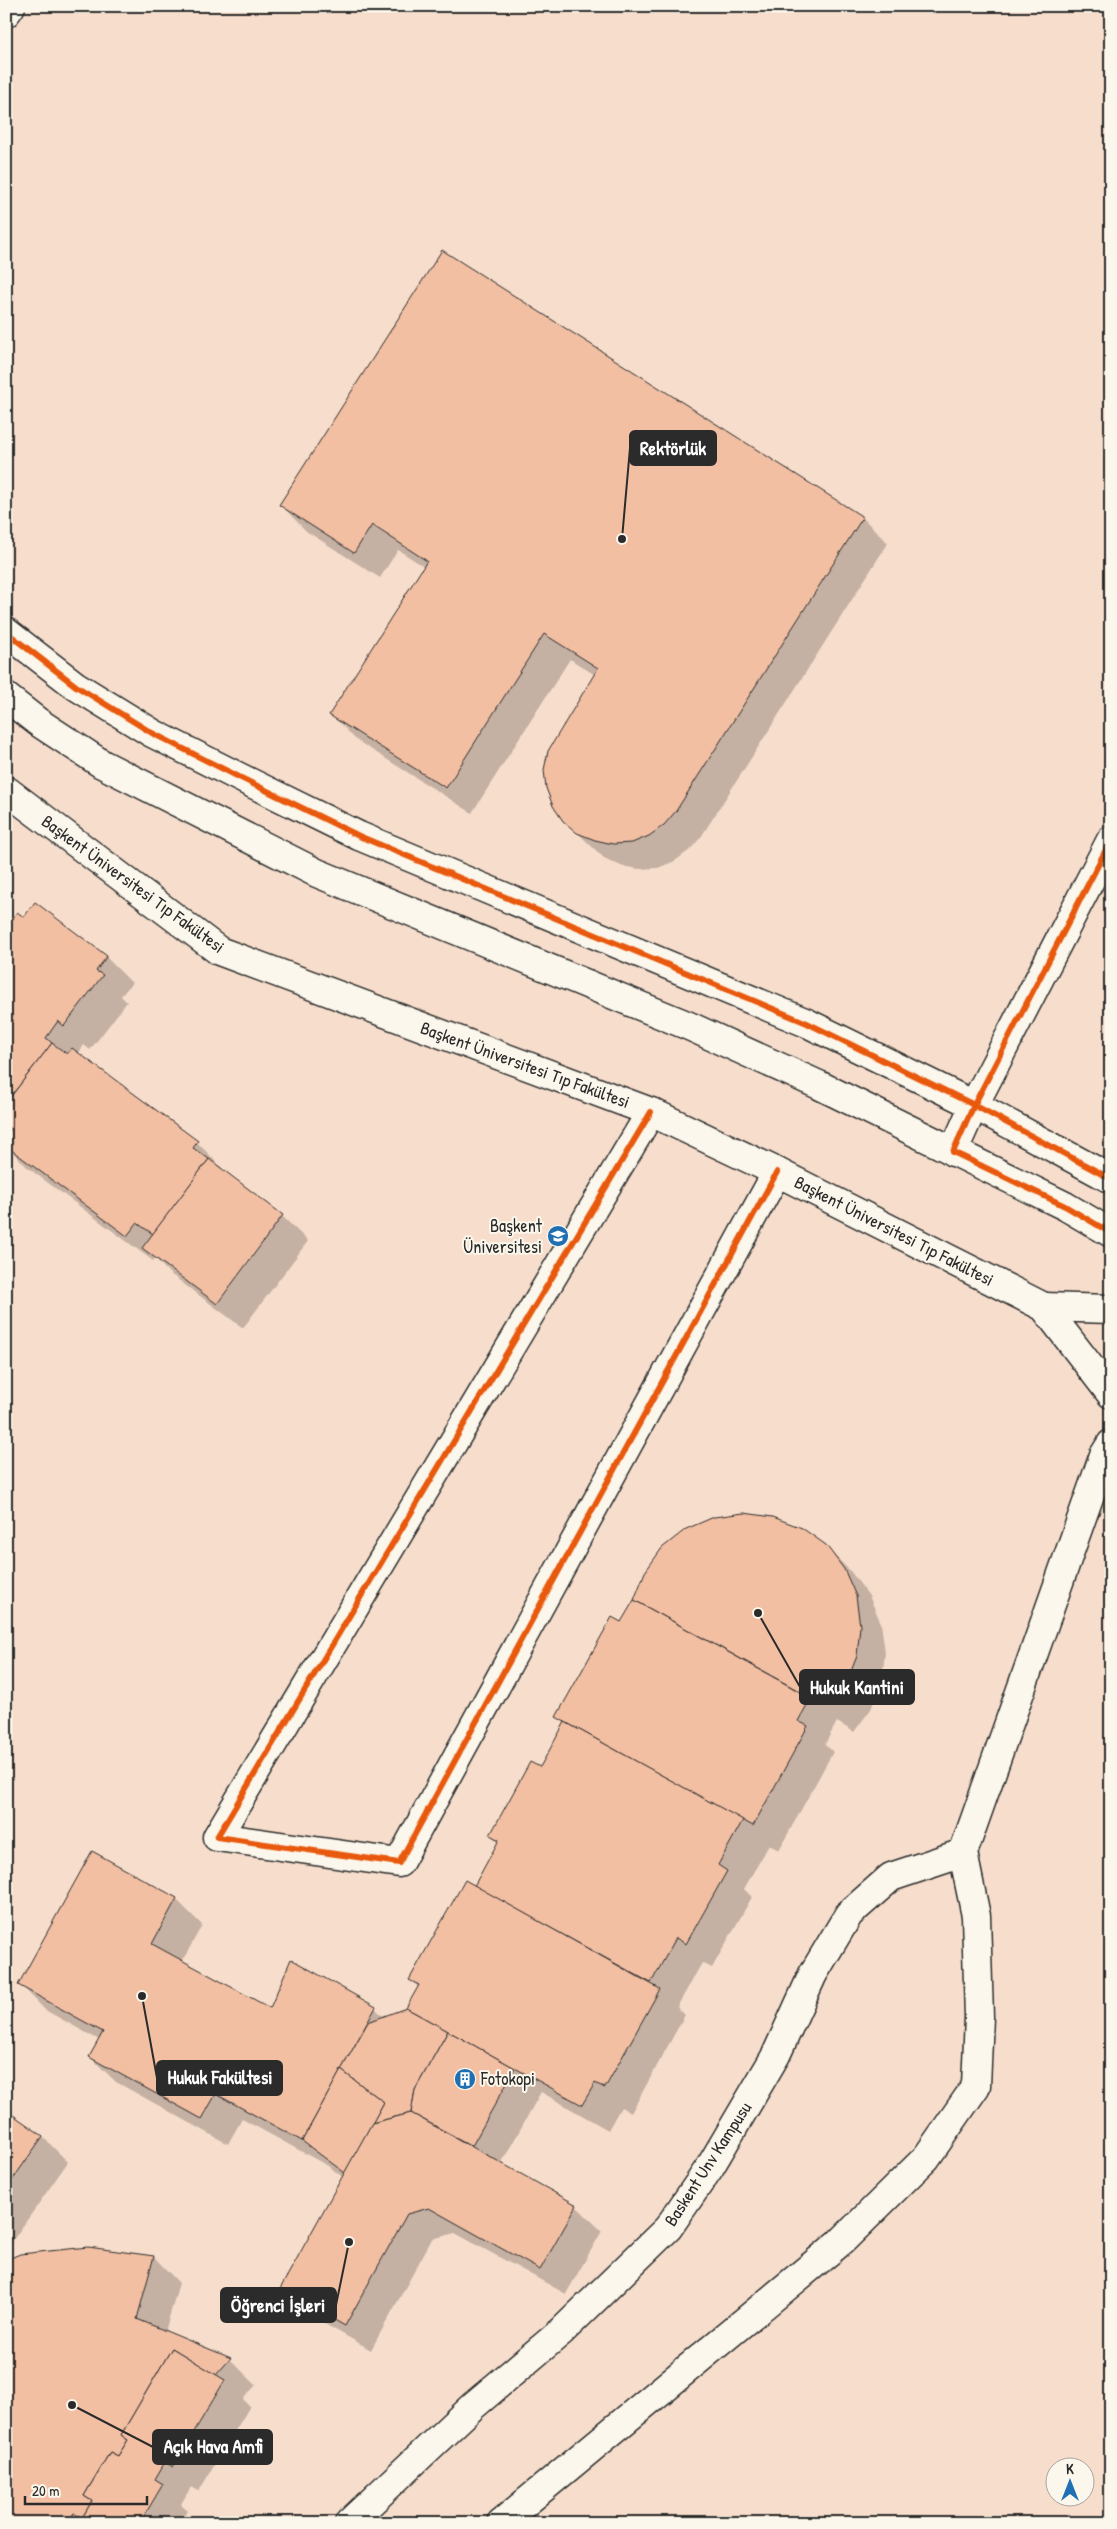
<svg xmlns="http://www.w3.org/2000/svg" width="1117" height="2529" font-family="'Patrick Hand',sans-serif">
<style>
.built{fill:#f7decc;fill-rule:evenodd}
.shadow{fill:#0003}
.building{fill:#f2bfa3;stroke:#2b2b2b}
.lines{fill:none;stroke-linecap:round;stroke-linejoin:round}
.minor-casing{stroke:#2b2b2b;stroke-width:31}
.tertiary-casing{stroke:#2b2b2b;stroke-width:31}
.minor{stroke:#fbf7ec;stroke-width:28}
.tertiary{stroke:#fbf7ec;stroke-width:28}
.cycleway-casing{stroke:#fbf7ec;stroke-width:9}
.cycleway{stroke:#e8590c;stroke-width:6}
.labels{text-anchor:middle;stroke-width:4;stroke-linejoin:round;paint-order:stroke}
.street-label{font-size:18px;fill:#2b2b2b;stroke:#fbf7ec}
.poi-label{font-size:18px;fill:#2b2b2b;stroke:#fbf7ec;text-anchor:end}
.leader{fill:none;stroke:#2b2b2b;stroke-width:2}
.callout-dot{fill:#2b2b2b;stroke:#fbf7ec;stroke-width:2}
.callout{fill:#2b2b2b;stroke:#2b2b2b;stroke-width:2}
.callout-label{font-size:19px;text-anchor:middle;font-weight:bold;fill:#fff}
</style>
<rect width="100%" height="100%" fill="#f9ecdd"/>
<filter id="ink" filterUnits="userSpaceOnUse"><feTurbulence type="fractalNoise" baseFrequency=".02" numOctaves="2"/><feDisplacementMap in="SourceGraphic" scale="10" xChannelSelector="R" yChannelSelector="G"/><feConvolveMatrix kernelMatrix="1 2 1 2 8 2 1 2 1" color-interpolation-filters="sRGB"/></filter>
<g filter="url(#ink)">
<path class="built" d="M6 6H1111V2523H6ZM1054 2466H1084V2496H1054Z"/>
<g class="shadow">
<path d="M442 252 863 518 888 543 701 837 690 850 675 861 658 868 639 869 621 866 604 858 564 820 595 675 570 659 472 813 356 740 331 714 425 567 398 550 380 578 306 531 281 505Z"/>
<path d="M24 918 106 957 132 983 121 996 127 1002 90 1050 84 1045 78 1054 197 1142 222 1168 221 1170 282 1216 308 1241 243 1328 169 1273 155 1258 153 1261 28 1168 8 1147 6 1149V929Z"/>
<path d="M825 1546 851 1572 869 1596 881 1623 885 1652 882 1682 871 1709 854 1732 837 1722 825 1744 833 1752 779 1850 769 1845 744 1889 752 1897 712 1968 702 1963 677 2007 685 2015 631 2113 621 2107 608 2130 541 2092 501 2164 576 2206 602 2231 566 2294 455 2233 432 2239 371 2350 307 2314 282 2289 344 2178 328 2166 242 2119 228 2144 116 2082 90 2057 99 2040 45 2010 20 1984 93 1853 176 1899 202 1925 182 1962 270 2010 375 2008 384 2017 407 2009 419 1988 411 1980 475 1888 499 1843 491 1835 541 1769 566 1725 558 1717 622 1624 635 1600Z"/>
<path d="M6 2111 43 2137 68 2162 6 2250Z"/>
<path d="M154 2257 179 2283 165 2332 231 2360 256 2385 243 2399 250 2406 199 2491 191 2487 181 2504 188 2510 180 2523H6Z"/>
</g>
<g class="building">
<path d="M442 250 863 517 676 811 664 825 649 836 632 843 613 844 595 840 577 833 563 821 553 806 546 788 544 770 548 751 598 668 544 634 446 788 329 715 427 561 372 525 354 553 279 505Z"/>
<path d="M35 902 107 956 96 971 103 975 64 1026 58 1021 46 1038 52 1043 6 1103V927L17 912 24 917Z"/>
<path d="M52 1043 67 1054 72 1048 198 1141 193 1148 209 1159 153 1234 137 1223 127 1236 6 1146V1135L11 1129 6 1125V1103Z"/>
<path d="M209 1159 283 1215 217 1304 142 1248Z"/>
<path d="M744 1513 773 1517 802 1528 826 1545 844 1569 856 1596 860 1626 857 1656 846 1684 828 1707 634 1600 645 1572 662 1548 686 1529 714 1517Z"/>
<path d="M634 1600 811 1698 798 1721 808 1726 753 1826 556 1717 612 1617 621 1622Z"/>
<path d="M565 1722 743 1820 718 1865 727 1871 686 1944 676 1938 651 1983 474 1886 499 1840 490 1835 530 1762 540 1767Z"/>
<path d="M92 1851 177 1898 152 1944 270 2008 291 1959 376 2007 302 2141 216 2094 202 2119 89 2057 103 2032 18 1985Z"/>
<path d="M465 1880 660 1989 605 2088 595 2083 582 2105 406 2008 419 1985 409 1980Z"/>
<path d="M406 2008 448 2031 415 2090 411 2113 372 2123 384 2102 341 2070 368 2022Z"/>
<path d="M448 2031 515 2068 472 2146 411 2113 415 2090Z"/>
<path d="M341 2070 384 2102 345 2173 302 2141Z"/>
<path d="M6 2110 43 2136 6 2189Z"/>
<path d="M411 2113 577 2205 540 2270 429 2208 407 2214 345 2326 280 2289 372 2123Z"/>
<path d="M88 2247 154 2256 137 2319 231 2358 216 2375 172 2348 121 2435 128 2440 118 2456 110 2452 84 2496 92 2501 82 2518 74 2513 68 2523H6V2260L20 2254Z"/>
<path d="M172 2348 225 2380 173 2467 165 2462 155 2479 163 2484 140 2523H68L74 2513 82 2518 92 2501 84 2496 110 2452 118 2456 128 2440 121 2435Z"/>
</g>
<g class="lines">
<g class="minor-casing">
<g id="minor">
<path d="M6 13 11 6"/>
<path d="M6 790 219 951 651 1112 777 1172 1044 1307 1111 1394"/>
<path d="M651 1112 217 1837 399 1863 777 1172"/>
<path d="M953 1152 974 1105 1111 840"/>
<path d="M1044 1307 1111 1309"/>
<path d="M349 2523 473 2406 562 2331 668 2228 710 2167 776 2055 813 1974 849 1914 891 1877 963 1853"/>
<path d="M501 2523 843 2240 926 2158 976 2086 979 2017 976 1916 963 1853 1104 1455 1111 1444"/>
</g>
</g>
<g class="tertiary-casing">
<g id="tertiary">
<path d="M6 632 76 686 152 733 237 776 359 836 807 1023 974 1105 1111 1179"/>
<path d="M6 697 38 722 102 764 317 873 689 1026 819 1085 1065 1206 1111 1233"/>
</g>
</g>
<use href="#minor" class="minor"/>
<use href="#tertiary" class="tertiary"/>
<g class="cycleway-casing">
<g id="cycleway">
<path d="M6 632 76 686 152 733 237 776 359 836 807 1023 974 1105 1111 1179"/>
<path d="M1111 840 974 1105 953 1152 1065 1206 1111 1233"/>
<path d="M651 1112 217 1837 399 1863 777 1172"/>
</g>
</g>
<use href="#cycleway" class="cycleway"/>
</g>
</g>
<defs>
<g id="university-disc" transform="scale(1.125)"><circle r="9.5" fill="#1f6fb2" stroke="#fbf7ec"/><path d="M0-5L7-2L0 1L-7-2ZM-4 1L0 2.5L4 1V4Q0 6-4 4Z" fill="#fff"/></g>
<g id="building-disc" transform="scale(1.125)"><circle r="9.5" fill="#1f6fb2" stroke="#fbf7ec"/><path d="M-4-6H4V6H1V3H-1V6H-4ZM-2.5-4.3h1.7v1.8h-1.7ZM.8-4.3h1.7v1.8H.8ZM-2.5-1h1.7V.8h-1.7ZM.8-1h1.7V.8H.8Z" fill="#fff"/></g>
</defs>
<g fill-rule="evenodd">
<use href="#university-disc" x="558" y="1236"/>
<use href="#building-disc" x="465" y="2079"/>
</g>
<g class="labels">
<g class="street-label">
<text transform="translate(133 884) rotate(36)" y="6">Başkent Üniversitesi Tıp Fakültesi</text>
<text transform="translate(525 1065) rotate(20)" y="6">Başkent Üniversitesi Tıp Fakültesi</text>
<text transform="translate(894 1231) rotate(27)" y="6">Başkent Üniversitesi Tıp Fakültesi</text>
<text transform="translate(708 2164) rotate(-57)" y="6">Baskent Unv Kampusu</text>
</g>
<g class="poi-label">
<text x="542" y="1232">Başkent<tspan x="542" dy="21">Üniversitesi</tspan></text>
<text x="481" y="2085" text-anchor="start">Fotokopi</text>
</g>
</g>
<path class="leader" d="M622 539L630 448M758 1613L800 1687M142 1996L157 2078M349 2242L336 2305M72 2405L153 2447"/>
<g class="callout-dot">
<circle cx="622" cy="539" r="5"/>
<circle cx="758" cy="1613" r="5"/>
<circle cx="142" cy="1996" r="5"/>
<circle cx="349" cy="2242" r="5"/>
<circle cx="72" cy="2405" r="5"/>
</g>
<g class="callout">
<rect x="630" y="431" width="86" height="34" rx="5"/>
<rect x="800" y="1670" width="114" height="34" rx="5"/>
<rect x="157" y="2061" width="125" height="34" rx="5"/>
<rect x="221" y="2288" width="115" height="34" rx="5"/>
<rect x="153" y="2430" width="119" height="34" rx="5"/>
</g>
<g class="callout-label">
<text x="673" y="455">Rektörlük</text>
<text x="857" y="1694">Hukuk Kantini</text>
<text x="220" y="2084">Hukuk Fakültesi</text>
<text x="278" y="2312">Öğrenci İşleri</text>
<text x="213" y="2453">Açık Hava Amfi</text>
</g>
<rect width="1117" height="2529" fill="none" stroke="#fbf7ec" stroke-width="25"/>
<rect x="12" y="12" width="1092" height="2504" fill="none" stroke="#2b2b2b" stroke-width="2" filter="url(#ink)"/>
<g transform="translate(1070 2482)"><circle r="24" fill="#fbf7ec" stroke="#a8a59f"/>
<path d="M0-4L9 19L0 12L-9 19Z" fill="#1f6fb2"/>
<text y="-8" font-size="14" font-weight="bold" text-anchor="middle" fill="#2b2b2b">K</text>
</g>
<path d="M25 2496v8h122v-8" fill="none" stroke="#2b2b2b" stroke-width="2.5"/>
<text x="32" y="2496" font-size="15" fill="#2b2b2b" stroke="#fbf7ec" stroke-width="4" paint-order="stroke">20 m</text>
</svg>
